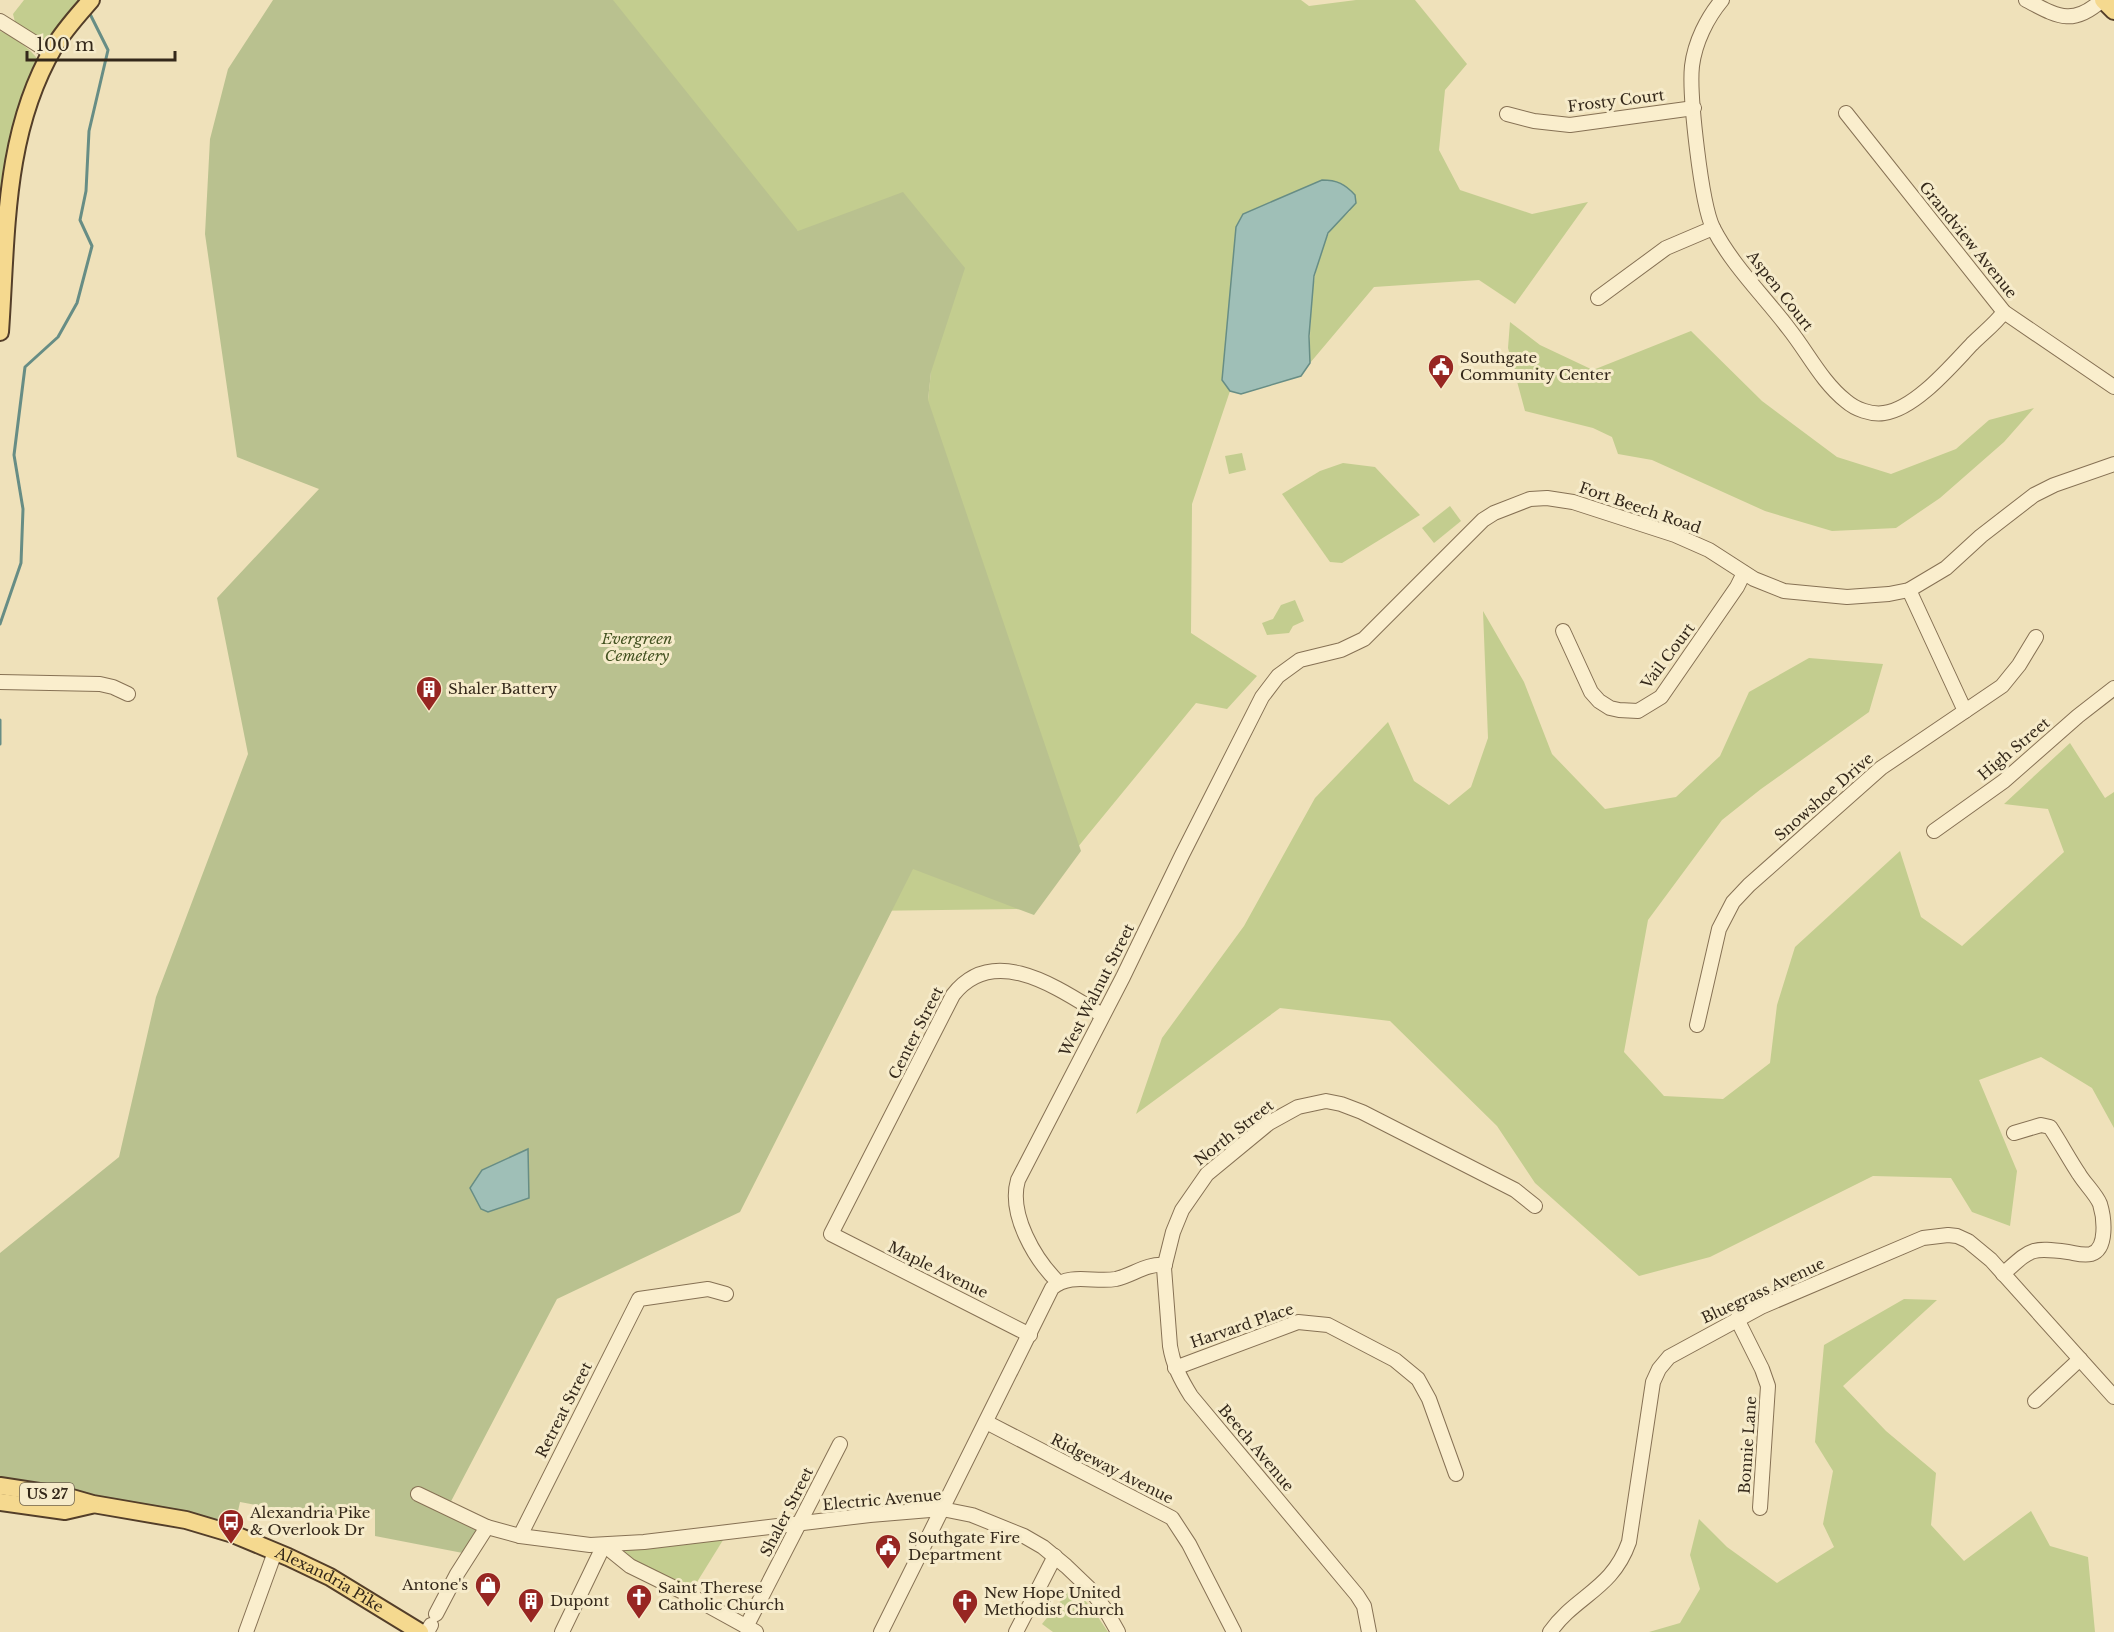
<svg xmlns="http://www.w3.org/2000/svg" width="2114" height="1632" font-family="'Libre Baskerville',serif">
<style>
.green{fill:#c3cd8f}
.cemetery{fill:#b9c18f}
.water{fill:#9fbfb7;stroke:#678d85;stroke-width:1.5}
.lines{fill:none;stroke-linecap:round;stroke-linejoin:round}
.stream{stroke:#678d85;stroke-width:3}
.minor-casing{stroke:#867154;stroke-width:16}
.major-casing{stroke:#533e29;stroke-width:20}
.minor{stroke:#faeecd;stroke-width:14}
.major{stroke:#f5d98f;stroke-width:16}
.labels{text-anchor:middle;stroke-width:6;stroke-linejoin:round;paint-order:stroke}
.shield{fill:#f6ebca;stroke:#6e624f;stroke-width:1.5}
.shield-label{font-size:14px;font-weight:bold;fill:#34281a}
.street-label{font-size:15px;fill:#34281a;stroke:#f6ebca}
.poi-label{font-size:15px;fill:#34281a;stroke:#f6ebca;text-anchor:start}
.park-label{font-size:15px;font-style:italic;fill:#435220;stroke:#f6ebca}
</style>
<rect width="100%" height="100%" fill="#efe1ba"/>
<g class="green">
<path d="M24 0H84L53 38 40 40 16 26 13 14Z"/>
<path d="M418 0H1301L1309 6 1356 0H1415L1467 64 1445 90 1439 150 1460 190 1532 214 1588 202 1515 304 1479 280 1374 287 1310 363C1310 320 1309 275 1328 235 1332 226 1342 218 1350 211L1322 180 1243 214 1222 379 1230 391 1192 504 1191 633 1257 676 1227 709 1196 703 1027 909 787 912 928 400 931 372 798 231Z"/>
<path d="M0 31C14 37 30 48 39 61L0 242Z"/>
<path d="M1510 322 1540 345 1593 370 1691 331 1762 401 1837 457 1891 474 1956 449 1989 420 2034 408 2004 442 1940 498 1896 528 1832 531 1765 511 1652 460 1618 454 1612 437 1593 428 1525 411 1508 348Z"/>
<path d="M1242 453 1246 470 1229 474 1225 456Z"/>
<path d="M1343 463 1375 467 1420 515 1342 563 1330 562 1282 494 1320 471Z"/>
<path d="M1450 506 1461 521 1434 543 1422 528Z"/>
<path d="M1295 600 1304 621 1293 626 1289 633 1267 635 1262 623 1273 619 1281 605Z"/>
<path d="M1483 611 1524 682 1552 754 1605 809 1676 797 1720 756 1749 692 1809 658 1883 664 1869 712 1761 789 1722 820 1648 920 1624 1052 1664 1096 1723 1099 1770 1063 1777 1005 1795 947 1900 851 1921 917 1962 946 2064 852 2048 809 2004 804 2070 743 2105 798 2114 792V1128L2092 1088 2041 1057 1979 1080 2017 1171 2010 1226 1972 1212 1951 1178 1873 1176 1710 1257 1639 1276 1535 1183 1497 1126 1390 1021 1280 1008 1136 1114 1162 1038 1244 926 1315 798 1388 722 1414 781 1449 805 1471 787 1488 738Z"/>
<path d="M1904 1299 1937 1300 1843 1386 1886 1431 1936 1473 1931 1525 1964 1561 2031 1511 2050 1546 2088 1557 2095 1632H1649L1680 1623 1700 1589 1690 1555 1699 1519 1727 1547 1777 1583 1834 1547 1823 1524 1833 1471 1815 1442 1824 1345Z"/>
<path d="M728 1532 689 1595 604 1545Z"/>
<path d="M1068 1592 1079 1593 1096 1614 1108 1632H1053L1042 1624Z"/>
</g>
<path class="cemetery" d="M273 0H613L798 231 903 192 965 268 931 372 928 400 1081 851 1034 915 913 869 740 1212 557 1299 447 1509 487 1527 468 1554 375 1536V1509C328 1523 287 1510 240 1502L233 1534 0 1486V1253L119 1157 156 997 248 754 217 598 319 489 237 457 205 234 210 139 228 69Z"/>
<g class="water">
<path d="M1322 180C1337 180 1345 184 1355 195L1356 203 1328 233 1314 276 1309 336 1310 363 1301 376 1241 394 1230 391 1222 380 1236 227 1243 214Z"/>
<path d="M528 1149 529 1198 488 1212 481 1209 470 1188 482 1170Z"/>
</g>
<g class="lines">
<g class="stream">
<path d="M0 624 21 563 23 509 14 455 25 367 58 337 77 303 92 246 80 220 86 191 89 131 108 50 90 14"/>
<path d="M0 720V744"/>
</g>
<g class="minor-casing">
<g id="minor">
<path d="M1722 0C1707 18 1695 42 1692 66 1689 94 1701 203 1713 228 1732 265 1764 296 1789 329 1808 353 1822 382 1846 401 1855 409 1871 415 1884 413 1915 409 1951 366 1972 344 1983 333 1995 324 2004 312"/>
<path d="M2026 0C2057 16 2072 27 2102 0"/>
<path d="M0 21 51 53"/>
<path d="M1846 113 2004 312 2114 387"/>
<path d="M1507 114 1534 121 1570 125 1694 108"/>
<path d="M1598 298 1666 248 1713 228"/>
<path d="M1909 590 1965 711"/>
<path d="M1563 631 1591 692 1599 701 1610 708 1619 710 1638 711 1661 697 1737 587 1744 573"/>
<path d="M0 682 100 684 113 687 128 694"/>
<path d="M1934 831 2004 781 2078 716 2114 688"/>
<path d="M1697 1025 1719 929 1733 902 1749 885 1881 768 2002 686 2019 665 2036 637"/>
<path d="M2003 1274C2031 1249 2030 1247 2068 1252 2075 1253 2083 1256 2091 1254 2108 1249 2104 1217 2100 1204 2096 1194 2085 1184 2079 1174 2069 1159 2060 1142 2050 1127L2041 1125 2014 1133"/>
<path d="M1059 1283C1035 1260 1008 1214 1018 1180L1123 977 1182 855 1262 697 1278 676 1300 660 1341 650 1364 639 1483 520 1494 513 1530 499 1547 498 1573 502 1675 535 1709 550 1754 579 1784 591 1847 597 1889 594 1909 590 1946 568 1981 536 2034 495 2054 485 2114 464"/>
<path d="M1737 1319 1762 1369 1768 1386 1760 1508"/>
<path d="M1030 1335 831 1234 953 995C994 942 1059 989 1102 1015"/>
<path d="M1175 1368 1298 1322 1328 1325 1395 1360 1418 1379 1429 1399 1456 1474"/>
<path d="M2035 1401 2080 1359"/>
<path d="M986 1422 1172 1518 1189 1544 1234 1632"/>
<path d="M418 1494 487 1527 520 1536 590 1545 644 1542 870 1515 942 1509 972 1515 1024 1536 1043 1547 1066 1566 1089 1588 1105 1609 1118 1632"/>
<path d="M520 1536 639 1299 708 1289 726 1294"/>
<path d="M604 1545 630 1566 689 1595 756 1632"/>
<path d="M436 1614 457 1574 487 1527"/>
<path d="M746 1627 840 1444"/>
<path d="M246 1632 275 1552"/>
<path d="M427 1632 431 1625"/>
<path d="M562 1632 604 1545"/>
<path d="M881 1632 1052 1288C1071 1272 1094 1283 1116 1279 1133 1275 1147 1263 1165 1265"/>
<path d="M1016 1632 1055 1556"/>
<path d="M1369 1632 1364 1606 1357 1595 1191 1396C1181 1380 1173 1365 1170 1346L1164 1268 1173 1232 1182 1210 1207 1174 1269 1123 1298 1107 1326 1101 1341 1104 1362 1112 1515 1190 1535 1206"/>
<path d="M1550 1632C1576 1595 1612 1590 1629 1542L1653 1382 1659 1369 1669 1357 1761 1307 1923 1238 1948 1235 1957 1236 1968 1241 1991 1260 2114 1397"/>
</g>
</g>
<g class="major-casing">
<g id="major">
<path d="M2103 0 2114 11"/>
<path d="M0 332C7 234 3 134 54 47 64 30 78 15 91 0"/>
<path id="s1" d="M0 1486 65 1496 93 1504 186 1520 233 1534 288 1557 330 1577 420 1632"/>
<path d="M0 1502 65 1511 91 1505"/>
</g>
</g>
<use href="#minor" class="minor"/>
<use href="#major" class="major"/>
</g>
<defs>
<g id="civic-pin" transform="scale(1.35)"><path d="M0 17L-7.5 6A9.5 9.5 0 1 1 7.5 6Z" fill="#972622" stroke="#f6ebca"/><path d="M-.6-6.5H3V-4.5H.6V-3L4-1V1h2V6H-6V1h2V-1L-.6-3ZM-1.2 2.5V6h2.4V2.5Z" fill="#fff"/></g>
<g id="building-pin" transform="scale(1.35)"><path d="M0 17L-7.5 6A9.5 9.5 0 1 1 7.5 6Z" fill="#972622" stroke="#f6ebca"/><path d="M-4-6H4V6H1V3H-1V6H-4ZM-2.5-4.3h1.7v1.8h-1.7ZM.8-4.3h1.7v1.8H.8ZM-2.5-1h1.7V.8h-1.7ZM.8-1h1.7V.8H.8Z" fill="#fff"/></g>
<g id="bus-pin" transform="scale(1.35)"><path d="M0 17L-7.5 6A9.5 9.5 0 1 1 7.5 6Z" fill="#972622" stroke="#f6ebca"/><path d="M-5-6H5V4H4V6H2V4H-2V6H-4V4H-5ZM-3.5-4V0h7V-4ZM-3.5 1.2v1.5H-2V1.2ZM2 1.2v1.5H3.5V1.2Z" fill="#fff"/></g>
<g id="shop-pin" transform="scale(1.35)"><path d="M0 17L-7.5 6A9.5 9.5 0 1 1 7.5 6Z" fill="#972622" stroke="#f6ebca"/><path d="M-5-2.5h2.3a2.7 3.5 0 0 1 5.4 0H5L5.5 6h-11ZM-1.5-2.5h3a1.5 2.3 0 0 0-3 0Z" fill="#fff"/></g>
<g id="church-pin" transform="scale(1.35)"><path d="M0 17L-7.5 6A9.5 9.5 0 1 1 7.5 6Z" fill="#972622" stroke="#f6ebca"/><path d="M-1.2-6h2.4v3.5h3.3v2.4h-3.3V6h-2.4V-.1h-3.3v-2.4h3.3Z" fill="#fff"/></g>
</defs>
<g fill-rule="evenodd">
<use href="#civic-pin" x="1441" y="367"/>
<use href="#building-pin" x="429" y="689"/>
<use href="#bus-pin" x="231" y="1522"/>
<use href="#civic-pin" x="888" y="1547"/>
<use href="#shop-pin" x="488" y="1585"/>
<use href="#church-pin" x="639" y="1597"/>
<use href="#building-pin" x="531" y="1601"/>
<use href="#church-pin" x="965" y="1602"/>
</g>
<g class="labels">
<rect class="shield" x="20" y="1483" width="54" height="22" rx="4.5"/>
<g class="shield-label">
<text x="47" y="1499">US 27</text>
</g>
<g class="street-label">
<text transform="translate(1616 101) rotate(-7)" y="5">Frosty Court</text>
<text transform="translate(1968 240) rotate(51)" y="5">Grandview Avenue</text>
<text transform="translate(1780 291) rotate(52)" y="5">Aspen Court</text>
<text transform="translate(1640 508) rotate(19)" y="5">Fort Beech Road</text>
<text transform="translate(1668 656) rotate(-53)" y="5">Vail Court</text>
<text transform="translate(2014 749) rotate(-40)" y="5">High Street</text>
<text transform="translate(1824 797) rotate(-41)" y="5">Snowshoe Drive</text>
<text transform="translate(1097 990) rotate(-63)" y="5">West Walnut Street</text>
<text transform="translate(916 1033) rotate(-63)" y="5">Center Street</text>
<text transform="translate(1234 1133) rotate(-38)" y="5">North Street</text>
<text transform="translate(938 1270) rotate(26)" y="5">Maple Avenue</text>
<text transform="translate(1763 1291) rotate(-25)" y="5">Bluegrass Avenue</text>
<text transform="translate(1242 1326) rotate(-19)" y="5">Harvard Place</text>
<text transform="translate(564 1410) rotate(-63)" y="5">Retreat Street</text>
<text transform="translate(1748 1445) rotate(-86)" y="5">Bonnie Lane</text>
<text transform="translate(1256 1448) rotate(50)" y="5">Beech Avenue</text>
<text transform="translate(1112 1469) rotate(27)" y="5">Ridgeway Avenue</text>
<text transform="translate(882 1500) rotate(-5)" y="5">Electric Avenue</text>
<text transform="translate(787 1512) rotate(-63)" y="5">Shaler Street</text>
<text dy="5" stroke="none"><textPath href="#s1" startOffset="345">Alexandria Pike</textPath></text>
</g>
<g class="poi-label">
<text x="1460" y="363">Southgate<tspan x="1460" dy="17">Community Center</tspan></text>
<text x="448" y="694">Shaler Battery</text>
<text x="250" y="1518">Alexandria Pike<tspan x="250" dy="17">&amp; Overlook Dr</tspan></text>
<text x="908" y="1543">Southgate Fire<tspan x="908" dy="17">Department</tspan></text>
<text x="468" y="1590" text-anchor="end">Antone's</text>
<text x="658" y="1593">Saint Therese<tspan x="658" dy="17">Catholic Church</tspan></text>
<text x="984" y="1598">New Hope United<tspan x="984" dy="17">Methodist Church</tspan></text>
<text x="550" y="1606">Dupont</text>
</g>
<g class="park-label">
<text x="637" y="644">Evergreen<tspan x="637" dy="17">Cemetery</tspan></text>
</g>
</g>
<path d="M27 51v9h148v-9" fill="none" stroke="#34281a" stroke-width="3"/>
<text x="36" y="51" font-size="18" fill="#34281a" stroke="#f6ebca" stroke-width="4.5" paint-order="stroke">100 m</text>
</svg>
